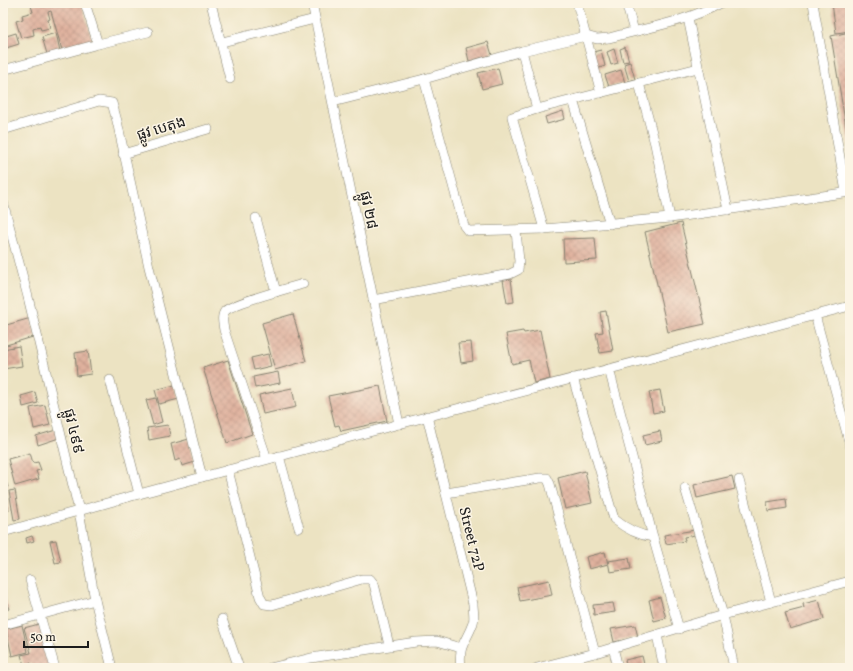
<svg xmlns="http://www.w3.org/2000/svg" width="853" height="671" font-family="Vollkorn,'Noto Sans Khmer',serif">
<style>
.building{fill:url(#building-cross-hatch)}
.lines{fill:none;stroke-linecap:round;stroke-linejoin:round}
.minor-casing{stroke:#84806f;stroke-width:10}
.minor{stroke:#fff;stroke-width:9}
.labels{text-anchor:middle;stroke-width:3;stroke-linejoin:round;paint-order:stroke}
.street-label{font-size:15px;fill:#1c1c1c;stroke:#fcf5e5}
</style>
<defs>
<pattern id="building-cross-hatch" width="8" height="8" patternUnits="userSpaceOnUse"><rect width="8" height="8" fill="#dfb19d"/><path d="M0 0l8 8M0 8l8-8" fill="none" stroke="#bf9887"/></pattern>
</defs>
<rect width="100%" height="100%" fill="#fcf5e5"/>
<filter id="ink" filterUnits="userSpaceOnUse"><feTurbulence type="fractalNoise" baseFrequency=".025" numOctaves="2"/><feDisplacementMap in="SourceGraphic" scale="8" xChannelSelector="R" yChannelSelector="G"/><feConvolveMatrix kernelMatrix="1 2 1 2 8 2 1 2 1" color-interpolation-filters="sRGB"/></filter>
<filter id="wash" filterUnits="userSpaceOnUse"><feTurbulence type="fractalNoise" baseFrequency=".012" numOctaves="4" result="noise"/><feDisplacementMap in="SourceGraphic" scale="16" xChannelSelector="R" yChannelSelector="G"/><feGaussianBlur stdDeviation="0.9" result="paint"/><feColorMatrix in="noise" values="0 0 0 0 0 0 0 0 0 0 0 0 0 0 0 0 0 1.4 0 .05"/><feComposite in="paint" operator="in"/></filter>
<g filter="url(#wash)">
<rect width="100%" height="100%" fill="#ece3c2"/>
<g id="blocks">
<g class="building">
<path d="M41 3H82L93 42 62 50 51 11 48 12 50 19 48 20 50 28 41 30 40 27 33 29 34 35 21 38 16 21 23 19 22 15 33 12 31 6Z"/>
<path d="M832 3H850V31L836 33Z"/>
<path d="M850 32V146H849L831 36Z"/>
<path d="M16 33 19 44 3 49V37Z"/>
<path d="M56 33 60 51 47 54 42 37Z"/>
<path d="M488 42 492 55 469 61 466 48Z"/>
<path d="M625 47 629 61 623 62 620 49Z"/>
<path d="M614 49 618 63 611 65 607 52Z"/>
<path d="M601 50 605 66 597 69 593 52Z"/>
<path d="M630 62 635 79 629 81 624 64Z"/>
<path d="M498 68 502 84 482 89 478 73Z"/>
<path d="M621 70 625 83 609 87 605 75Z"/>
<path d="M563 111 565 119 547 124 545 117Z"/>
<path d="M847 160H850V177H849Z"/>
<path d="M681 223 705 324 668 332 645 232Z"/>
<path d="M595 238 597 260 564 262 563 239Z"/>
<path d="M511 279 514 302 507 303 503 280Z"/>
<path d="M606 311 613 351 600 353 596 333 603 332 600 312Z"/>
<path d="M293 314 306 361 275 370 262 323Z"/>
<path d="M31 318 36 336 3 346V326Z"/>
<path d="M540 330 550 379 534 383 529 360 512 364 506 334 523 331 524 333Z"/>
<path d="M471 342 473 361 461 363 458 343Z"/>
<path d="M19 346 22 366 3 369V349Z"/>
<path d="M88 351 91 374 77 376 75 353Z"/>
<path d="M268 354 271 366 254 370 251 358Z"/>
<path d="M228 360 252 434 227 443 203 368Z"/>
<path d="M278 372 280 383 255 388 253 377Z"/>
<path d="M175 385 179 399 159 404 155 390Z"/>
<path d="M380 386 387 421 341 431 339 425 335 426 328 396Z"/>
<path d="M292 388 296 407 263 414 259 395Z"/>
<path d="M660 390 664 411 653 413 649 392Z"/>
<path d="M35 392 38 403 23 407 21 396Z"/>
<path d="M156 398 162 422 153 425 146 400Z"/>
<path d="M45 405 50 425 34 429 30 408Z"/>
<path d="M168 425 170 436 149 440 147 428Z"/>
<path d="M56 430 59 438 38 445 36 436Z"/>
<path d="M660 431 662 441 645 445 643 435Z"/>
<path d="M189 439 195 462 182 466 180 459 175 461 171 444Z"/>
<path d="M30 453 33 463 38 462 41 470 36 471 39 479 15 486 8 459Z"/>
<path d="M585 471 592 503 565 509 558 478Z"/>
<path d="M3 472 8 487 3 488Z"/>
<path d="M732 476 735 489 697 498 694 485Z"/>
<path d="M3 489 9 510 3 512Z"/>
<path d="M15 490 20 519 14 520 9 491Z"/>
<path d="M786 499 787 508 768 511 767 502Z"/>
<path d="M695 530V535L684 537 685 541 666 544 664 535Z"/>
<path d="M32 536 34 541 27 543 26 538Z"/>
<path d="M56 540 61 562 55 563 50 541Z"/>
<path d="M605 552 608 564 589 569 586 557Z"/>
<path d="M629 558 631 569 610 572 608 561Z"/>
<path d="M549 580 552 595 520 601 517 587Z"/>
<path d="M3 592 9 609 3 611Z"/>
<path d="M660 597 666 618 654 621 649 600Z"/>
<path d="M819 600 824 619 790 629 785 613 804 608 803 604Z"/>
<path d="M613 603 615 612 594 615 593 605Z"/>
<path d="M39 624 51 668H33L31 663 24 665 21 655 31 653 24 628Z"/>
<path d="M22 625 28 652 12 656 6 629Z"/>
<path d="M635 625 638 637 614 642 611 629Z"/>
<path d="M642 656 645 668H627L625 660Z"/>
</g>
</g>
</g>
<g filter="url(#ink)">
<use href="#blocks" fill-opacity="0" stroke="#84806f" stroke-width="1"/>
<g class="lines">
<g class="minor-casing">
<g id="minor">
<path d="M211 3 230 79"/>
<path d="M312 3 399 424"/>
<path d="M577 3 601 93"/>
<path d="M626 3 634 31"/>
<path d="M813 3 846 192"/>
<path d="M688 18 728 210"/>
<path d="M222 42 315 19"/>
<path d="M98 44 148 32"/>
<path d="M522 51 537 109"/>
<path d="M3 70 98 44 85 3"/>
<path d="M424 79 464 226 468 231 544 229 670 218 850 192"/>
<path d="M639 83 655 144 670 218"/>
<path d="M573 100 610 224"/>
<path d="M333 102 424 79 522 51 586 36 597 39 609 38C646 28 685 22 719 4V3"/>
<path d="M3 130 99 101 112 103 117 121 149 267 202 477"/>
<path d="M123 154 208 129"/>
<path d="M3 202 28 297 79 511 95 600 112 668"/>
<path d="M256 218 276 292"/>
<path d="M544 229 512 117 537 109 698 68"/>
<path d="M373 300 510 274 518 270 519 261 516 231"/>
<path d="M815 315 850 445"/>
<path d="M609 369 653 537 679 629"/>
<path d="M573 378 614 519C626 529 637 535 653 537"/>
<path d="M110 380 139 494"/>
<path d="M427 416 473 604C473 610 475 618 473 623 466 643 458 644 461 668"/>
<path d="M279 456 299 528"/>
<path d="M267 459 224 330C223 324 221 316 225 311 233 303 289 288 303 284"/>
<path d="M228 470 260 597 264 604 272 605 362 579H370L374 584 389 645"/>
<path d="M739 480 771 602"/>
<path d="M685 488 723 615 734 668"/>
<path d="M446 493 540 478H547L550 484 595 653"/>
<path d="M3 532 139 494 399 424 850 306"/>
<path d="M30 580 55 668"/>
<path d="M222 619 239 668"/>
<path d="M3 625 95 600"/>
<path d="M657 635 664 668"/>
<path d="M613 647 618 668"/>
<path d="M270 668 311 658 416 642 437 641 461 648"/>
<path d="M537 668 595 653 723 615 850 581"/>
</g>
</g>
<use href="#minor" class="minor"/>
</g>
</g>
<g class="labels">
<g class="street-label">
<text transform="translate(161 128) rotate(-17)" y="5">ផ្លូវ បេតុង</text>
<text transform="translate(369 210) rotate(78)" y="5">ផ្លូវ ២៨</text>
<text transform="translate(74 431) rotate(77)" y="5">ផ្លូវ ៤៩៩</text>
<text transform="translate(472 539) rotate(76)" y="5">Street 72P</text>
</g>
</g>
<rect width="853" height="671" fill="none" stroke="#fcf5e5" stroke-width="16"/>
<path d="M24 641v6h64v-6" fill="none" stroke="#1c1c1c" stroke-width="2"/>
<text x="30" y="641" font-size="12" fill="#1c1c1c" stroke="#fcf5e5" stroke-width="3" paint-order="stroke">50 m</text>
</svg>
